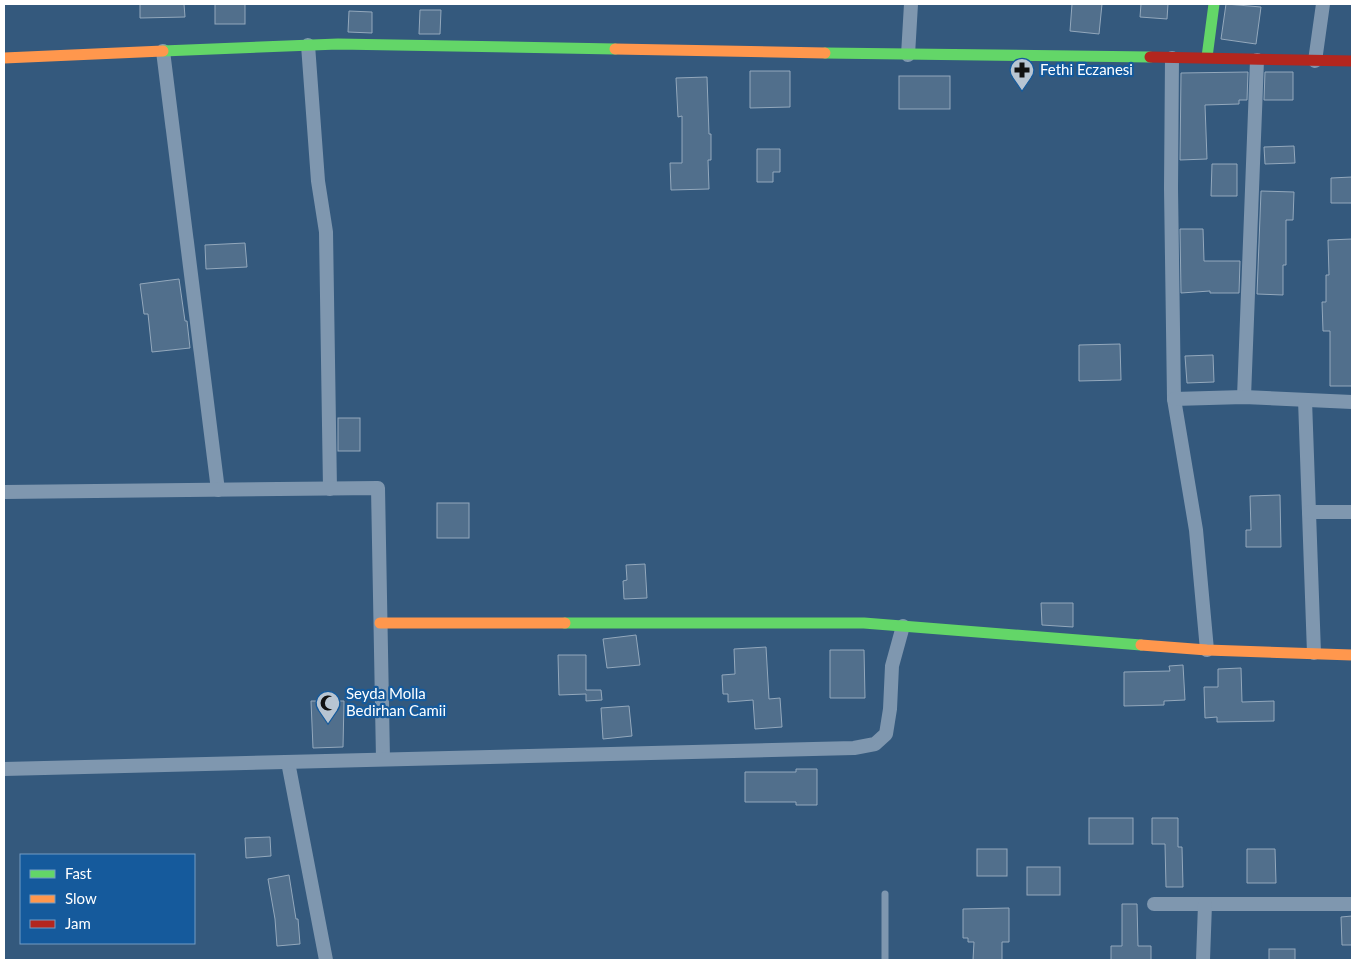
<svg xmlns="http://www.w3.org/2000/svg" width="1356" height="964" font-family="Lato,sans-serif">
<style>
.building{fill:#516f8c;stroke:#93a8bc}
.lines{fill:none;stroke-linecap:round;stroke-linejoin:round}
.lane{stroke:#7f97af;stroke-width:7}
.street{stroke:#7f97af;stroke-width:14}
.fast{stroke:#63d668;stroke-width:11}
.slow{stroke:#ff974d;stroke-width:11}
.jam{stroke:#b3261e;stroke-width:11}
.labels{text-anchor:middle;stroke-width:4.5;stroke-linejoin:round;paint-order:stroke}
.poi-label{font-size:15px;fill:#fff;stroke:#155a9c;text-anchor:start}
</style>
<rect width="100%" height="100%" fill="#34597d"/>
<g class="building">
<path d="M140 4H184L185 17 140 18Z"/>
<rect x="215" y="4" width="30" height="20"/>
<path d="M1072 4H1102L1099 34 1070 31Z"/>
<path d="M1141 4H1168L1167 19 1140 17Z"/>
<path d="M1226 4 1261 7 1256 44 1221 39Z"/>
<path d="M420 10H441L440 34H419Z"/>
<path d="M349 11 372 12V33L348 32Z"/>
<path d="M750 71H790V107L750 108Z"/>
<path d="M1248 72 1247 100H1239V104L1205 105 1207 159 1180 160 1181 73Z"/>
<path d="M1265 72H1293V100H1264Z"/>
<rect x="899" y="76" width="51" height="33"/>
<path d="M707 77 709 134H711V160H708L709 189 671 190 670 163H682V116L678 117 676 78Z"/>
<path d="M1294 146 1295 163 1265 164 1264 147Z"/>
<path d="M757 149H780V172H773V182H757Z"/>
<path d="M1212 164H1237V196H1211Z"/>
<path d="M1352 177V203H1331V178Z"/>
<path d="M1261 191 1294 192 1293 220H1286V265H1283V295L1257 294Z"/>
<path d="M1180 229H1203L1204 261H1240L1239 293H1210V291L1181 293Z"/>
<path d="M1352 239V386H1330V331H1323L1322 302H1326V275H1329L1328 240Z"/>
<path d="M245 243 247 267 206 269 205 245Z"/>
<path d="M179 279 185 321H187L190 348 152 352 148 314H144L140 284Z"/>
<path d="M1120 344 1121 380 1079 381V345Z"/>
<path d="M1213 355 1214 382 1187 383 1185 356Z"/>
<rect x="338" y="418" width="22" height="33"/>
<path d="M1280 495 1281 547H1246V530H1251L1250 496Z"/>
<rect x="437" y="503" width="32" height="35"/>
<path d="M645 564 647 598 624 599 623 581 627 580 626 565Z"/>
<path d="M1041 603H1073V627L1042 625Z"/>
<path d="M636 635 640 665 607 668 603 639Z"/>
<path d="M766 647 769 699 780 698 782 727 755 729 753 700 728 702V694H723L722 675 735 674 734 649Z"/>
<path d="M830 650H864L865 698H830Z"/>
<path d="M558 655H586V690H601L602 700 586 701V694L559 695Z"/>
<path d="M1183 665 1185 700 1164 701V705L1124 706V672L1170 671 1169 666Z"/>
<path d="M1241 668 1242 702 1274 701V721L1217 722V717L1205 718 1204 687H1218V669Z"/>
<path d="M311 701H344L343 747 313 748Z"/>
<path d="M629 706 632 736 603 739 601 708Z"/>
<path d="M796 769H817V805H796V802H745V772H796Z"/>
<rect x="1089" y="818" width="44" height="26"/>
<path d="M1152 818H1178V847H1182L1183 887H1166L1165 844H1152Z"/>
<path d="M270 837 271 856 246 858 245 838Z"/>
<rect x="977" y="849" width="30" height="27"/>
<path d="M1247 849H1275L1276 883H1247Z"/>
<rect x="1027" y="867" width="33" height="28"/>
<path d="M289 875 296 919H298L300 944 277 946 275 919 268 879Z"/>
<path d="M1122 904H1137L1138 946H1151V960H1111V946H1122Z"/>
<path d="M1009 908V942H1002V960H973L974 942H968V938H963V909Z"/>
<path d="M1352 916V945H1342L1341 917Z"/>
<rect x="1269" y="949" width="26" height="11"/>
</g>
<g class="lines">
<path class="lane" d="M885 960V894"/>
<g class="street">
<path d="M308 45 318 181 326 232 330 489"/>
<path d="M163 51 218 490"/>
<path d="M908 55 911 4"/>
<path d="M1172 58 1171 188 1174 399 1196 530 1207 650"/>
<path d="M1315 61 1323 4"/>
<path d="M1244 397 1257 60"/>
<path d="M1174 399 1244 397 1352 402"/>
<path d="M1305 400 1314 653"/>
<path d="M4 492 378 488 383 759"/>
<path d="M1309 512H1352"/>
<path d="M288 762 326 960"/>
<path d="M4 769C287 763 570 753 854 748L875 744 886 734 890 709 892 666 903 626"/>
<path d="M1154 904H1352"/>
<path d="M1203 960 1205 904"/>
</g>
<g class="fast">
<path d="M163 51 338 44 615 49"/>
<path d="M825 53 1150 57"/>
<path d="M1207 57 1214 4"/>
<path d="M565 623H864L1141 645"/>
</g>
<g class="slow">
<path d="M615 49 825 53"/>
<path d="M4 58 163 51"/>
<path d="M380 623H565"/>
<path d="M1141 645 1207 650 1352 655"/>
</g>
<path class="jam" d="M1150 57 1352 61"/>
</g>
<defs>
<g id="pharmacy-pin" transform="scale(1.25)"><path d="M0 17L-7.5 6A9.5 9.5 0 1 1 7.5 6Z" fill="#b8c5d2" stroke="#155a9c"/><path d="M-2-6h4v4h4v4h-4v4h-4v-4h-4v-4h4Z" fill="#111"/></g>
<g id="mosque-pin" transform="scale(1.25)"><path d="M0 17L-7.5 6A9.5 9.5 0 1 1 7.5 6Z" fill="#b8c5d2" stroke="#155a9c"/><path d="M3.5-4.9A6 6 0 1 0 3.5 4.9A5 5 0 1 1 3.5-4.9Z" fill="#111"/></g>
</defs>
<g fill-rule="evenodd">
<use href="#pharmacy-pin" x="1022" y="70"/>
<use href="#mosque-pin" x="328" y="703"/>
</g>
<g class="labels">
<g class="poi-label">
<text x="1040" y="75">Fethi Eczanesi</text>
<text x="346" y="699">Seyda Molla<tspan x="346" dy="17">Bedirhan Camii</tspan></text>
</g>
</g>
<rect width="1356" height="964" fill="none" stroke="#ffffff" stroke-width="10"/>
<rect x="20" y="854" width="175" height="90" fill="#155a9c" stroke="#739cc4"/>
<rect x="30" y="870" width="25" height="8" fill="#63d668" stroke="#739cc4"/>
<text x="65" y="879" font-size="15" fill="#ffffff">Fast</text>
<rect x="30" y="895" width="25" height="8" fill="#ff974d" stroke="#739cc4"/>
<text x="65" y="904" font-size="15" fill="#ffffff">Slow</text>
<rect x="30" y="920" width="25" height="8" fill="#b3261e" stroke="#739cc4"/>
<text x="65" y="929" font-size="15" fill="#ffffff">Jam</text>
</svg>
